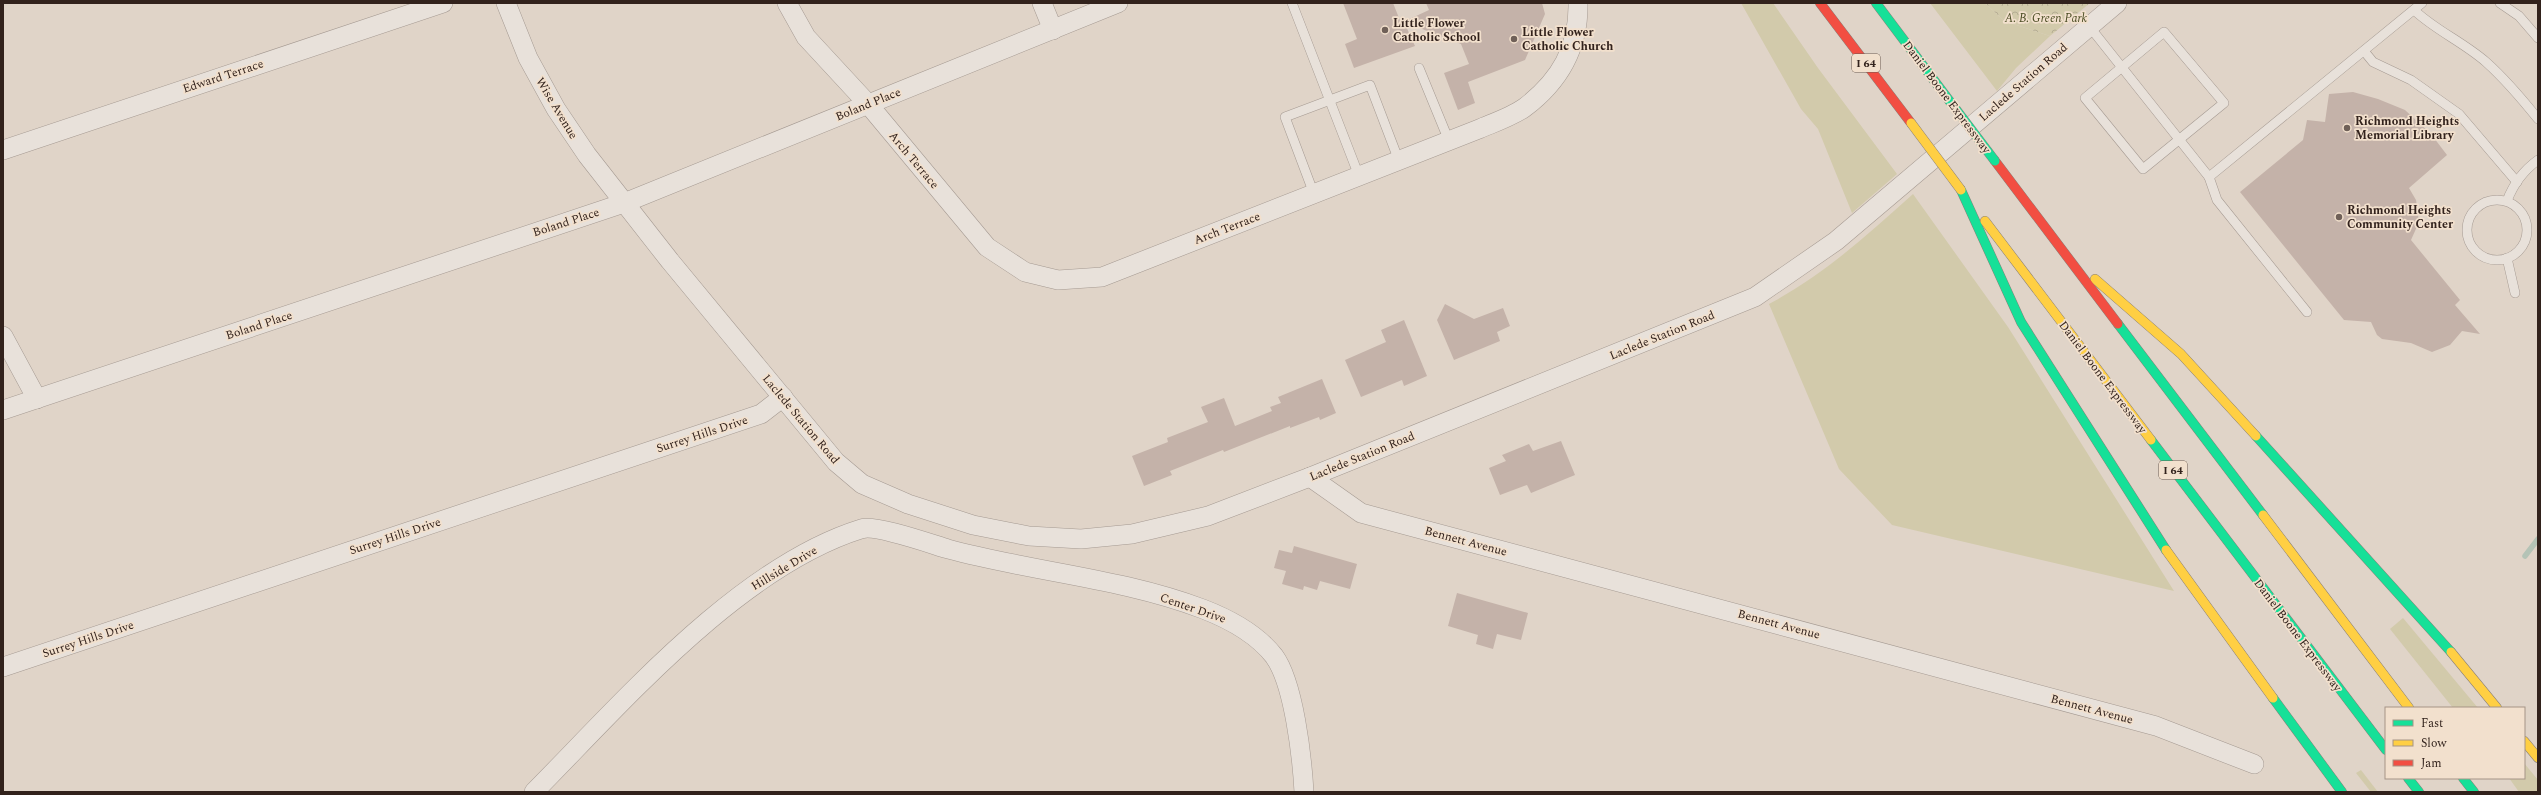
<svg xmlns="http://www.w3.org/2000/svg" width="2541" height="795" font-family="Spectral,serif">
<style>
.green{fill:#d2caab}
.park{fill:url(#park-crowns)}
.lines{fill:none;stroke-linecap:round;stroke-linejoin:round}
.stream{stroke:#b4c3b6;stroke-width:5.5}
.building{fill:#c4b2a9}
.lane-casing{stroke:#a59a92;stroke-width:10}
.street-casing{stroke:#a59a92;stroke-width:20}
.fast-casing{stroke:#8a8079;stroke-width:10}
.slow-casing{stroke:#8a8079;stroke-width:10}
.jam-casing{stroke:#8a8079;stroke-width:10}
.lane{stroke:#e8e1da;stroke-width:9}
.street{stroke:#e8e1da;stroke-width:19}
.fast{stroke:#16e098;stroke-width:9}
.slow{stroke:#ffcf43;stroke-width:9}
.jam{stroke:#f24e42;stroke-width:9}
.fast-bridge-casing{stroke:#8a8079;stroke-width:10;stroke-linecap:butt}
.slow-bridge-casing{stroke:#8a8079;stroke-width:10;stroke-linecap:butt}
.fast-bridge{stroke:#16e098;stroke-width:9}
.slow-bridge{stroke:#ffcf43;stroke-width:9}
.poi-dot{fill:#6f6058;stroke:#f2e0cd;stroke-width:1.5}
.labels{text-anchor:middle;stroke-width:3.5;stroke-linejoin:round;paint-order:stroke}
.shield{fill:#f2e0cd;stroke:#6c5b51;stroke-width:1}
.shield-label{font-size:11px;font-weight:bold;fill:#32221c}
.park-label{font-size:12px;font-style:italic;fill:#4b4d24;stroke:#f2e0cd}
.poi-label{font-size:12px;font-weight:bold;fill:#32221c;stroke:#f2e0cd;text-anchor:start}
.street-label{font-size:12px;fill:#32221c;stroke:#f2e0cd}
</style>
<defs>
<pattern id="park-crowns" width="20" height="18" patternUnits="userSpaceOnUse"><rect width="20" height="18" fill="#d2caab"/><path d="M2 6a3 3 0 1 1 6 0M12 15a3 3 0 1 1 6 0" fill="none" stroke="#b5ad93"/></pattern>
</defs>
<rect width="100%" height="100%" fill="#e0d4c8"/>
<g class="green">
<path d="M1741 3H1773L1818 68 1897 174 1852 213 1818 129 1801 109Z"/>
<path d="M1930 3H1985L2004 21 2050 36 2016 68 1997 91Z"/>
<path d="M1913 194 2008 327 2174 591 1892 525 1839 469 1769 304C1825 274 1866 236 1913 194Z"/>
<path d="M2403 618 2478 708H2453L2390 629Z"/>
<path d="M2524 763 2538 780V792H2519L2509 778H2524Z"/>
<path d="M2361 770 2378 792H2371L2356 773Z"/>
</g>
<path class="park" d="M1985 3H2090L2050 36 2004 21Z"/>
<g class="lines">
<path class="stream" d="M2525 556 2538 539"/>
</g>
<g class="building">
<path d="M1343 3H1393L1401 23 1429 10 1426 3H1542L1545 14 1525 60 1468 82 1475 103 1458 110 1444 73 1469 64 1461 44 1404 22 1415 46 1354 68 1345 44 1357 39Z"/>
<path d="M2353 92 2378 99 2405 110 2431 134 2447 155 2409 188 2416 200 2419 222 2411 240 2460 300 2455 305 2480 334 2462 331 2450 345 2432 352 2411 343 2382 339 2377 335 2371 322 2344 320 2240 192 2303 140 2307 120 2325 122 2329 94Z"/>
<path d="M1445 304 1474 319 1503 308 1510 326 1497 332 1500 341 1454 360 1437 320Z"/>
<path d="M1404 320 1427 376 1404 386 1402 380 1361 397 1345 360 1386 342 1381 330Z"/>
<path d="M1322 379 1336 413 1320 420 1319 417 1290 428V426L1224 452 1223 450 1170 471 1172 475 1144 486 1132 456 1168 442 1167 438 1208 422 1201 407 1224 398 1235 426 1272 411 1270 407 1281 403 1278 397Z"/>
<path d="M1561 441 1575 475 1531 493 1527 485 1500 495 1489 468 1506 461 1502 455 1529 444 1533 451Z"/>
<path d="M1294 546 1357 564 1350 589 1320 581 1317 590 1304 586 1303 590 1282 584 1286 571 1274 568 1279 550 1292 553Z"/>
<path d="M1457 593 1528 613 1521 640 1497 634 1493 649 1476 644 1478 635 1448 626Z"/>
</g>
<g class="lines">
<g class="lane-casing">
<g id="lane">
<path d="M1292 3 1359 176"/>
<path d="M2500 3 2519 16 2538 38"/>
<path d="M2414 10C2435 30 2463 42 2486 62 2505 79 2522 99 2538 119"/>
<path d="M2089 26 2209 177 2217 200 2307 312"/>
<path d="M2164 32 2224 103 2143 169 2085 98Z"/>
<path d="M2364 51 2373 62 2411 80 2459 114 2517 182"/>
<path d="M1419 68 1449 141"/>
<path d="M2209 177 2422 3"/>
<path d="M1314 194 1285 117 1370 85 1399 161"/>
<circle cx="2497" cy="230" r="30"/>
<path d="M2507 201C2513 185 2524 170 2538 160"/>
<path d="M2507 258 2515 293"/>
</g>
</g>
<g class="street-casing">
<g id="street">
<path d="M506 3 528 58 556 109 587 155 670 261 836 462 862 484 908 504 973 525 1029 536 1081 539 1132 534 1208 516 1310 477 1755 297 1836 241 2117 3"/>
<path d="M787 3 806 37 868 104 987 247 1025 272 1058 280 1102 277 1479 129C1493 123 1511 117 1524 108 1560 81 1579 48 1578 3"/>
<path d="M1042 3 1053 30"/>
<path d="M3 150 443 3"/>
<path d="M3 336 37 399"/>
<path d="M3 410 624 203 1118 3"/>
<path d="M1310 477 1361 513 2156 726 2254 764"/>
<path d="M3 667 761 414 783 397"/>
<path d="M534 792C622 703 739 567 861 529 875 524 931 544 948 549 1033 572 1121 578 1203 609 1229 619 1256 633 1274 656 1294 683 1302 757 1304 792"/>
</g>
</g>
<g class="fast-casing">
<g id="fast">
<path d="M1876 3 1945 95"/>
<path d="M1961 190 2021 322 2166 550"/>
<path d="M2118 324 2263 515"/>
<path d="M2256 436 2451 652"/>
<path d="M2151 440 2386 750"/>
<path d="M2273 698 2342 792"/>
<path d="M2408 778 2419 792"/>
<path d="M2463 778 2474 792"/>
</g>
</g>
<g class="slow-casing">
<g id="slow">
<path d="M1985 221 2151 440"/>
<path d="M2095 279 2181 354 2256 436"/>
<path d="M2263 515 2409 708"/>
<path d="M2166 550 2273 698"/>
<path d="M2451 652 2497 708"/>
<path d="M2524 741 2538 758"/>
</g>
</g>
<g class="jam-casing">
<g id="jam">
<path d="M1820 3 1911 123"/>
<path d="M1995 161 2118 324"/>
</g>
</g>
<use href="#lane" class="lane"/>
<use href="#street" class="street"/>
<use href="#fast" class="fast"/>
<use href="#slow" class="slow"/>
<use href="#jam" class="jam"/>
<g class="fast-bridge-casing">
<path id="fast-bridge" d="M1945 95 1995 161"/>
</g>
<g class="slow-bridge-casing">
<path id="slow-bridge" d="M1911 123 1961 190"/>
</g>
<use href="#fast-bridge" class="fast-bridge"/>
<use href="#slow-bridge" class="slow-bridge"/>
</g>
<g class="poi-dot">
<circle cx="1385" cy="30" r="4"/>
<circle cx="1514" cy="39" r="4"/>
<circle cx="2347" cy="128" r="4"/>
<circle cx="2339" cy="217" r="4"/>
</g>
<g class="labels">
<g class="shield">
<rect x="1852" y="54" width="28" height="18" rx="3"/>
<rect x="2159" y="461" width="28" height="18" rx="3"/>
</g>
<g class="shield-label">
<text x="1866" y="67">I 64</text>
<text x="2173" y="474">I 64</text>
</g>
<g class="park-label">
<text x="2046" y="22">A. B. Green Park</text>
</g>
<g class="poi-label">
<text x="1393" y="27">Little Flower<tspan x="1393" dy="14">Catholic School</tspan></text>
<text x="1522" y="36">Little Flower<tspan x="1522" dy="14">Catholic Church</tspan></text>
<text x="2355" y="125">Richmond Heights<tspan x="2355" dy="14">Memorial Library</tspan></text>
<text x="2347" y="214">Richmond Heights<tspan x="2347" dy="14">Community Center</tspan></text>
</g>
<g class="street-label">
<text transform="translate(223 76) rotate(-18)" y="4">Edward Terrace</text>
<text transform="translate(2023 82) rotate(-41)" y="4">Laclede Station Road</text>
<text transform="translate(1947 97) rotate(53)" y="4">Daniel Boone Expressway</text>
<text transform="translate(868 104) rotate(-22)" y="4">Boland Place</text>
<text transform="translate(557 108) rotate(59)" y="4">Wise Avenue</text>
<text transform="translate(914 160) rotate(50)" y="4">Arch Terrace</text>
<text transform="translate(566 222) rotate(-18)" y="4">Boland Place</text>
<text transform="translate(1227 228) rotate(-21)" y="4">Arch Terrace</text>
<text transform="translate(259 325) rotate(-18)" y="4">Boland Place</text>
<text transform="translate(1662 335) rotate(-22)" y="4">Laclede Station Road</text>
<text transform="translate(2103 377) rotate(53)" y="4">Daniel Boone Expressway</text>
<text transform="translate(801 419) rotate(50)" y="4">Laclede Station Road</text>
<text transform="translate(702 434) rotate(-18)" y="4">Surrey Hills Drive</text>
<text transform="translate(1362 456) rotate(-22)" y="4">Laclede Station Road</text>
<text transform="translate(395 536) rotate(-18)" y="4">Surrey Hills Drive</text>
<text transform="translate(1466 541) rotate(15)" y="4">Bennett Avenue</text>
<text transform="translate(784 568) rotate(-31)" y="4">Hillside Drive</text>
<text transform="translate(1193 608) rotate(19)" y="4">Center Drive</text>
<text transform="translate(1779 624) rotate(15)" y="4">Bennett Avenue</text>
<text transform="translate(2298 635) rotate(53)" y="4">Daniel Boone Expressway</text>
<text transform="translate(88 639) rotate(-18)" y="4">Surrey Hills Drive</text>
<text transform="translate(2092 709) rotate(15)" y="4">Bennett Avenue</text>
</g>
</g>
<rect width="2541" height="795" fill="none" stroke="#32221c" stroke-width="8"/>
<rect x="2385" y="707" width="140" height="72" fill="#f2e0cd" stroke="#a59486"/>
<rect x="2393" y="720" width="20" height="6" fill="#16e098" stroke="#a59486"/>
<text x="2421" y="727" font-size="12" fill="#32221c">Fast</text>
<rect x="2393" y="740" width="20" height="6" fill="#ffcf43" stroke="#a59486"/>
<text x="2421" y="747" font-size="12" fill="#32221c">Slow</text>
<rect x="2393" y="760" width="20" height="6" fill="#f24e42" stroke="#a59486"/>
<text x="2421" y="767" font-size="12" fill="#32221c">Jam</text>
</svg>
